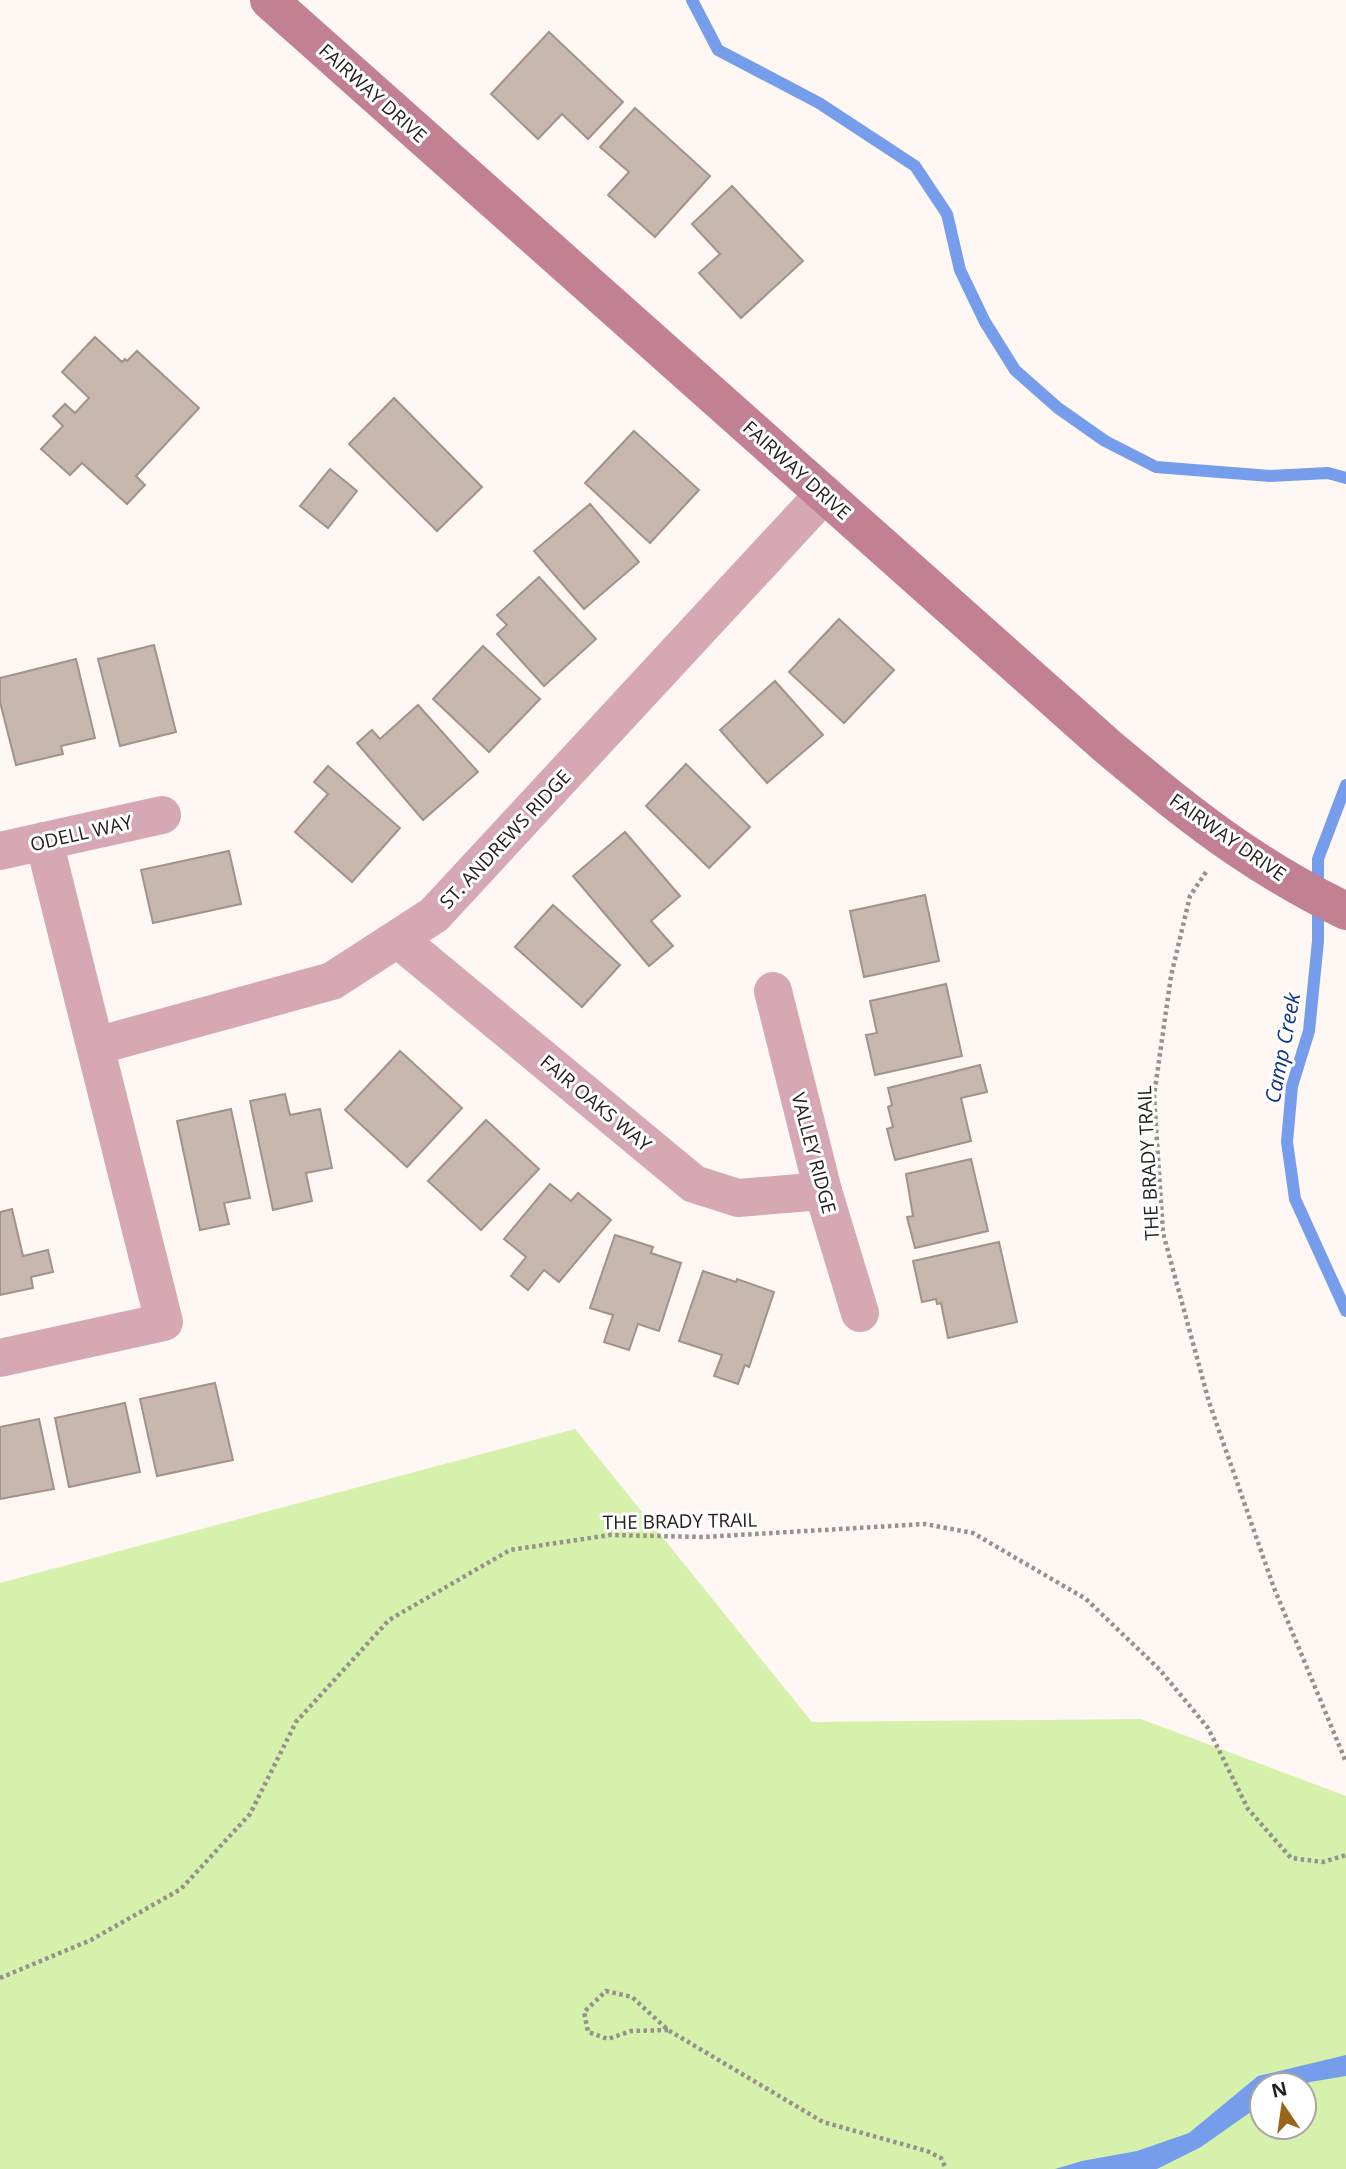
<svg xmlns="http://www.w3.org/2000/svg" width="1346" height="2169" font-family="'Open Sans',sans-serif">
<style>
.green{fill:#d5f1ac;fill-rule:evenodd}
.water{fill:#769dec}
.lines{fill:none;stroke-linecap:round;stroke-linejoin:round}
.stream{stroke:#769dec;stroke-width:12}
.building{fill:#c7b7af;stroke:#a2928b;stroke-width:2}
.path{stroke:#97918d;stroke-width:4.5;stroke-dasharray:3.5 3.5;stroke-linecap:butt}
.street{stroke:#d6a8b3;stroke-width:38}
.secondary{stroke:#c28192;stroke-width:38}
.labels{text-anchor:middle;stroke-width:6;stroke-linejoin:round;paint-order:stroke}
.street-label{font-size:19px;fill:#26201d;stroke:#fff}
.water-label{font-size:21px;font-style:italic;fill:#0d328b;stroke:#fff}
</style>
<rect width="100%" height="100%" fill="#fef7f3"/>
<path class="green" d="M575 1429 812 1722 1141 1719 1346 1796V2169H0V1583ZM1262 2085H1304V2127H1262Z"/>
<path class="water" d="M1346 2055V2076L1310 2082 1303 2085H1262V2104L1201 2147 1157 2169H1055L1082 2161 1137 2151 1189 2133 1258 2076Z"/>
<g class="lines">
<g class="stream">
<path d="M692 0 718 50 819 103 915 166 947 214 960 270 985 322 1015 370 1058 408 1105 441 1156 467 1270 476 1328 473 1346 478"/>
<path d="M1346 785 1318 859V941L1309 1031 1292 1086 1287 1142 1295 1199 1346 1311"/>
</g>
</g>
<g class="building">
<path d="M549 32 623 102 588 139 562 114 538 139 491 94Z"/>
<path d="M635 108 710 176 655 237 608 195 629 172 600 147Z"/>
<path d="M732 186 803 261 741 318 699 273 720 254 692 224Z"/>
<path d="M95 337 122 362 125 359 127 361 137 351 199 408 136 476 145 485 127 504 82 463 70 475 41 449 63 426 53 416 65 404 75 413 89 398 62 372Z"/>
<path d="M394 398 482 487 437 531 349 444Z"/>
<path d="M634 431 699 490 650 543 585 483Z"/>
<path d="M330 469 357 491 328 528 300 506Z"/>
<path d="M590 504 639 562 584 609 534 551Z"/>
<path d="M539 577 596 639 544 686 497 634 507 625 497 615Z"/>
<path d="M839 619 894 670 844 723 789 672Z"/>
<path d="M154 645 176 732 120 746 98 659Z"/>
<path d="M483 646 540 699 489 752 433 699Z"/>
<path d="M76 659 95 738 61 746 63 754 16 765 0 702V678Z"/>
<path d="M775 681 823 735 767 783 720 730Z"/>
<path d="M418 705 478 772 423 820 357 743 372 730 380 739Z"/>
<path d="M686 764 750 827 709 868 646 806Z"/>
<path d="M328 766 400 828 352 882 295 832 328 794 314 782Z"/>
<path d="M625 832 680 896 651 921 673 946 649 966 573 876Z"/>
<path d="M229 851 241 904 153 923 141 870Z"/>
<path d="M925 895 939 961 864 977 850 911Z"/>
<path d="M553 905 620 965 582 1007 515 947Z"/>
<path d="M946 984 962 1056 875 1075 866 1035 877 1033 870 1001Z"/>
<path d="M400 1051 462 1108 407 1167 345 1110Z"/>
<path d="M980 1065 987 1092 961 1098 971 1141 895 1160 887 1129 893 1127 888 1107 892 1105 888 1088Z"/>
<path d="M285 1094 290 1115 320 1109 332 1168 306 1173 312 1201 273 1210 250 1101Z"/>
<path d="M231 1109 250 1198 224 1203 229 1224 200 1230 177 1121Z"/>
<path d="M486 1120 539 1169 481 1230 428 1181Z"/>
<path d="M971 1159 988 1231 915 1248 907 1217 913 1216 906 1174Z"/>
<path d="M550 1184 571 1201 578 1193 611 1220 559 1282 544 1270 528 1290 511 1276 526 1257 504 1239Z"/>
<path d="M12 1209 23 1256 48 1250 53 1272 31 1277 33 1288 0 1295V1212Z"/>
<path d="M615 1235 653 1247 651 1253 681 1263 659 1331 638 1324 629 1350 604 1342 613 1315 590 1308Z"/>
<path d="M999 1242 1017 1322 948 1338 941 1303 937 1304 936 1299 922 1302 913 1261Z"/>
<path d="M703 1271 736 1282 737 1279 774 1292 749 1367 745 1365 738 1384 714 1376 722 1355 679 1341Z"/>
<path d="M215 1383 233 1460 157 1476 140 1399Z"/>
<path d="M125 1403 140 1472 69 1487 55 1418Z"/>
<path d="M39 1419 54 1489 0 1499V1427Z"/>
</g>
<g class="lines">
<g class="path">
<path d="M1206 872 1190 896 1171 976 1154 1096 1163 1233 1209 1402 1274 1588 1346 1762"/>
<path d="M0 1978 91 1940 181 1889 250 1814 296 1722 389 1620 510 1550 610 1535 704 1537 925 1524 973 1533 1086 1599 1160 1670 1208 1728 1248 1809 1291 1858 1323 1862 1346 1855"/>
<path d="M668 2030 631 2031 608 2039 588 2032 584 2012 606 1991 632 1997 668 2030 823 2122 927 2151 941 2158 946 2169"/>
</g>
<g class="street">
<path d="M0 851 162 815"/>
<path d="M398 939 694 1184 738 1198 823 1191"/>
<path d="M773 991 823 1191 860 1313"/>
<path d="M96 1046 332 981 434 915 824 494"/>
<path d="M0 1358 164 1322 44 841"/>
</g>
<path class="secondary" d="M269 0 1107 746C1150 782 1193 818 1239 849 1273 872 1309 893 1346 911"/>
</g>
<g class="labels">
<g class="street-label">
<text transform="translate(373 93) rotate(42)" y="7">FAIRWAY DRIVE</text>
<text transform="translate(797 470) rotate(42)" y="7">FAIRWAY DRIVE</text>
<text transform="translate(81 833) rotate(-13)" y="7">ODELL WAY</text>
<text transform="translate(1228 837) rotate(35)" y="7">FAIRWAY DRIVE</text>
<text transform="translate(505 839) rotate(-47)" y="7">ST. ANDREWS RIDGE</text>
<text transform="translate(596 1103) rotate(40)" y="7">FAIR OAKS WAY</text>
<text transform="translate(814 1153) rotate(75)" y="7">VALLEY RIDGE</text>
<text transform="translate(1148 1163) rotate(-93)" y="7">THE BRADY TRAIL</text>
<text transform="translate(680 1521) rotate(-1)" y="7">THE BRADY TRAIL</text>
</g>
<g class="water-label">
<text transform="translate(1283 1048) rotate(-79)" y="7">Camp Creek</text>
</g>
</g>
<g transform="translate(1283 2106) rotate(347)"><circle r="33" fill="#ffffff" stroke="#a8a6a5" stroke-width="2"/>
<path d="M0-5L12 26L0 18L-12 26Z" fill="#986519"/>
<text y="-10" font-size="19" font-weight="bold" text-anchor="middle" fill="#26201d">N</text>
</g>
</svg>
